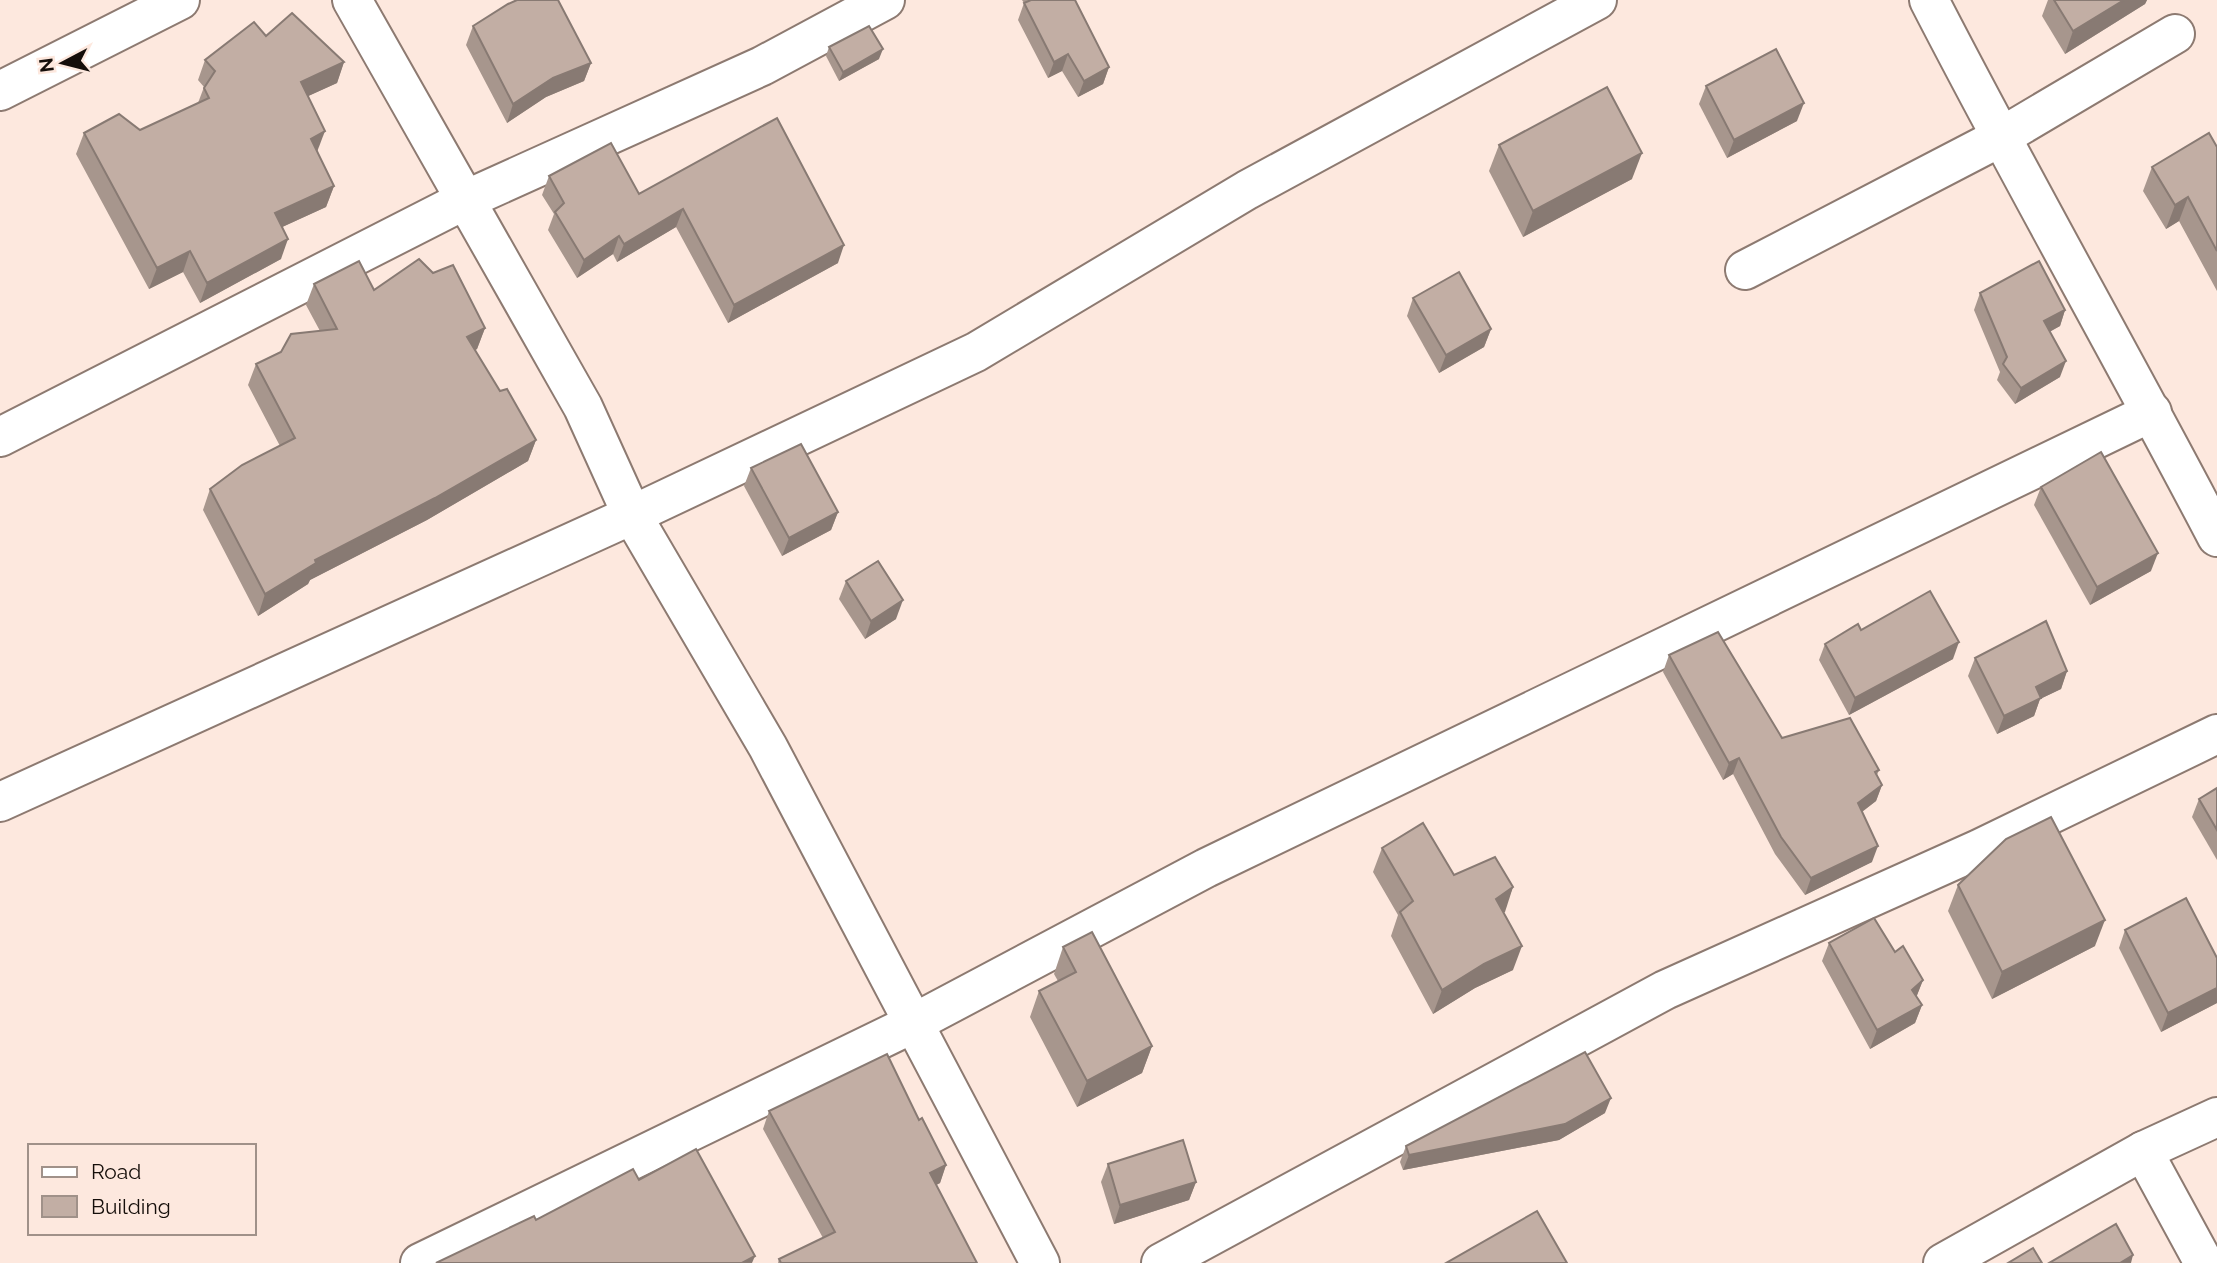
<svg xmlns="http://www.w3.org/2000/svg" width="2217" height="1263" font-family="Raleway,sans-serif">
<style>
.lines{fill:none;stroke-linecap:round;stroke-linejoin:round}
.minor-casing{stroke:#8d7a71;stroke-width:42}
.minor{stroke:#fff;stroke-width:38}
.wall{fill:#a7968d}
.shaded-wall{fill:#887a73}
.building{fill:#c2aea4;stroke:#887a73;stroke-width:2}
</style>
<rect width="100%" height="100%" fill="#fde8de"/>
<g class="lines">
<g class="minor-casing">
<g id="minor">
<path d="M352 0 583 407 632 515 768 747 1040 1263"/>
<path d="M1929 0C2022 181 2123 357 2217 537"/>
<path d="M0 91 180 0"/>
<path d="M1745 270 1999 138 2175 34"/>
<path d="M0 437 463 201 762 66 885 0"/>
<path d="M0 802 632 515 976 352 1247 190 1597 0"/>
<path d="M2143 1151 2204 1263"/>
<path d="M420 1263 912 1024 1206 868 2152 412"/>
<path d="M1161 1263 1665 990 1979 849 2217 734"/>
<path d="M1943 1263 2143 1151 2217 1117"/>
</g>
</g>
<use href="#minor" class="minor"/>
</g>
<g class="wall">
<path d="M1022 0H1075L1109 67 1103 84 1078 97 1062 71 1048 78 1018 20 1024 3Z"/>
<path d="M2048 0H2147L2145 4 2065 54 2042 16Z"/>
<path d="M473 26 591 63 584 81 546 97 507 123 466 45Z"/>
<path d="M266 36 344 62 337 83 308 96 317 152 334 186 326 207 282 227 281 259 200 303 183 272 149 289 76 154 84 133 140 130 198 103 204 87 198 80 205 60Z"/>
<path d="M829 47 879 59 839 81 826 56Z"/>
<path d="M1706 86 1797 121 1727 158 1699 104Z"/>
<path d="M777 118 838 263 728 323 676 227 617 262 613 254 577 278 548 230 554 214 542 195 549 176 639 194Z"/>
<path d="M1499 145 1632 179 1523 237 1489 171Z"/>
<path d="M2217 147V291L2179 221 2166 229 2143 191 2152 167Z"/>
<path d="M314 284 374 290 485 328 477 349 475 350 500 391 536 440 528 461 427 520 310 580 308 584 258 616 203 510 210 489 280 446 248 385 256 364 320 331 306 305Z"/>
<path d="M1980 293 2065 310 2060 326 2050 331 2060 377 2015 404 1997 380 2000 372 1974 310Z"/>
<path d="M1413 298 1491 329 1484 347 1439 373 1407 316Z"/>
<path d="M751 468 838 512 831 530 782 556 744 486Z"/>
<path d="M2041 487 2151 571 2090 605 2034 505Z"/>
<path d="M846 581 896 619 865 639 839 599Z"/>
<path d="M1861 630 1953 659 1849 715 1819 660 1825 644Z"/>
<path d="M1669 655 1782 738 1879 770 1877 775 1882 785 1876 801 1862 812 1872 862 1805 895 1775 854 1733 774 1723 780 1663 672Z"/>
<path d="M1975 658 2067 671 2061 689 2040 699 2034 716 1997 734 1968 676Z"/>
<path d="M2217 788V860L2192 817 2199 799Z"/>
<path d="M1382 848 1454 875 1513 887 1503 913 1513 970 1475 988 1433 1014 1391 936 1398 915 1373 872Z"/>
<path d="M1958 885 2095 946 1992 999 1948 911Z"/>
<path d="M2125 930 2217 958V1003L2161 1032 2119 948Z"/>
<path d="M1829 943 1895 952 1923 980 1916 997 1922 1005 1915 1023 1870 1049 1822 961Z"/>
<path d="M1063 947 1152 1046 1142 1073 1077 1107 1030 1017 1039 991 1058 981 1054 974Z"/>
<path d="M769 1111 919 1120 946 1165 940 1183 936 1185 977 1263H778L779 1259 823 1238 763 1129Z"/>
<path d="M1605 1113 1559 1140 1403 1170 1400 1162 1406 1146Z"/>
<path d="M1108 1164 1196 1182 1189 1200 1114 1224 1101 1182Z"/>
</g>
<g class="shaded-wall">
<path d="M2124 0H2147L2145 4 2065 54 2073 31Z"/>
<path d="M883 49 879 59 839 81 843 72Z"/>
<path d="M1068 54 1062 71 1048 78 1054 62Z"/>
<path d="M344 62 337 83 293 103 301 82Z"/>
<path d="M591 63 584 81 546 97 507 123 513 104 553 78Z"/>
<path d="M1109 67 1103 84 1078 97 1084 81Z"/>
<path d="M1804 103 1797 121 1727 158 1734 140Z"/>
<path d="M325 131 317 152 311 139Z"/>
<path d="M1642 153 1632 179 1523 237 1533 211Z"/>
<path d="M334 186 326 207 267 234 275 213Z"/>
<path d="M2188 197 2179 221 2166 229 2175 205Z"/>
<path d="M683 209 676 227 617 262 624 244Z"/>
<path d="M619 236 613 254 577 278 584 260Z"/>
<path d="M288 239 281 259 200 303 207 283Z"/>
<path d="M844 245 838 263 728 323 734 305Z"/>
<path d="M190 251 183 272 149 289 157 268Z"/>
<path d="M2065 310 2060 326 2039 338 2044 321Z"/>
<path d="M485 328 477 349 459 359 467 337Z"/>
<path d="M1491 329 1484 347 1439 373 1446 355Z"/>
<path d="M2066 361 2060 377 2015 404 2021 388Z"/>
<path d="M536 440 528 461 427 520 310 580 308 584 258 616 265 594 315 560Z"/>
<path d="M838 512 831 530 782 556 789 538Z"/>
<path d="M2158 553 2151 571 2090 605 2097 587Z"/>
<path d="M903 600 896 619 865 639 871 621Z"/>
<path d="M1959 642 1953 659 1849 715 1855 698Z"/>
<path d="M2067 671 2061 689 2040 699 2034 716 1997 734 2004 716 2036 687Z"/>
<path d="M1739 758 1733 774 1723 780 1729 763Z"/>
<path d="M1882 785 1876 801 1851 820 1858 803Z"/>
<path d="M1878 846 1872 862 1805 895 1811 878Z"/>
<path d="M1513 887 1505 912 1487 923 1496 899Z"/>
<path d="M2105 920 2095 946 1992 999 2002 972Z"/>
<path d="M1522 946 1513 970 1475 988 1433 1014 1442 990 1484 964Z"/>
<path d="M1923 980 1916 998 1912 990Z"/>
<path d="M2217 988V1003L2161 1032 2168 1013Z"/>
<path d="M1922 1005 1915 1023 1870 1049 1877 1030Z"/>
<path d="M1152 1046 1142 1073 1077 1107 1087 1081Z"/>
<path d="M1611 1098 1605 1113 1559 1140 1403 1170 1409 1155Z"/>
<path d="M946 1165 940 1183 924 1191 930 1173Z"/>
<path d="M1196 1182 1189 1200 1114 1224 1120 1205Z"/>
<path d="M2133 1255 2131 1263H2120Z"/>
<path d="M755 1256 752 1263H742Z"/>
</g>
<g class="building">
<path d="M517 0H558L591 63 553 78 513 104 473 26 508 4Z"/>
<path d="M1031 0H1075L1109 67 1084 81 1068 54 1054 62 1024 3Z"/>
<path d="M2054 0H2124L2073 31Z"/>
<path d="M292 13 344 62 301 82 325 131 311 139 334 186 275 213 288 239 207 283 190 251 157 268 84 133 119 114 140 130 209 98 204 88 215 71 205 60 254 22 266 36Z"/>
<path d="M869 26 883 49 843 72 829 47Z"/>
<path d="M1776 49 1804 103 1734 140 1706 86Z"/>
<path d="M1607 87 1642 153 1533 211 1499 145Z"/>
<path d="M777 118 844 245 734 305 683 209 624 244 619 236 584 260 555 212 564 203 549 176 611 143 639 194Z"/>
<path d="M2209 133 2217 147V251L2188 197 2175 205 2152 167Z"/>
<path d="M419 259 433 273 453 265 485 328 467 337 500 391 507 389 536 440 435 498 315 560 316 563 265 594 210 489 242 465 295 438 256 364 281 352 291 334 337 329 314 284 359 261 374 290Z"/>
<path d="M2039 261 2065 310 2044 321 2066 361 2021 388 2003 364 2007 357 1980 293Z"/>
<path d="M1459 272 1491 329 1446 355 1413 298Z"/>
<path d="M801 444 838 512 789 538 751 468Z"/>
<path d="M2101 452 2158 553 2097 587 2041 487Z"/>
<path d="M878 561 903 600 871 621 846 581Z"/>
<path d="M1930 591 1959 642 1855 698 1825 644 1858 624 1861 630Z"/>
<path d="M2046 621 2067 671 2036 687 2041 698 2004 716 1975 658Z"/>
<path d="M1718 632 1782 738 1850 718 1879 770 1875 772 1882 785 1858 803 1878 846 1811 878 1781 837 1739 758 1729 763 1669 655Z"/>
<path d="M2217 788V830L2199 799Z"/>
<path d="M2051 817 2105 920 2002 972 1958 885 2006 839Z"/>
<path d="M1423 823 1454 875 1495 857 1513 887 1496 899 1522 946 1484 964 1442 990 1400 912 1413 901 1382 848Z"/>
<path d="M2186 898 2217 958V988L2168 1013 2125 930Z"/>
<path d="M1874 918 1895 952 1903 946 1923 980 1912 990 1922 1005 1877 1030 1829 943Z"/>
<path d="M1092 932 1152 1046 1087 1081 1039 991 1076 972 1063 947Z"/>
<path d="M1585 1052 1611 1098 1565 1124 1409 1155 1406 1146Z"/>
<path d="M887 1054 919 1120 922 1118 946 1165 930 1173 977 1263H781L779 1259 835 1232 769 1111Z"/>
<path d="M1183 1140 1196 1182 1120 1205 1108 1164Z"/>
<path d="M696 1149 755 1256 742 1263H436L534 1216 536 1220 633 1169 639 1180Z"/>
<path d="M1537 1211 1567 1263H1446Z"/>
<path d="M2116 1224 2133 1255 2120 1263H2049Z"/>
<path d="M2033 1248 2042 1263H2008Z"/>
</g>
<rect x="28" y="1144" width="228" height="91" fill="#fde8de" stroke="#a09189" stroke-width="2"/>
<rect x="42" y="1167" width="35" height="10" fill="#ffffff" stroke="#a09189" stroke-width="2"/>
<text x="91" y="1179" font-size="21" fill="#150e0a">Road</text>
<rect x="42" y="1196" width="35" height="21" fill="#c2aea4" stroke="#a09189" stroke-width="2"/>
<text x="91" y="1214" font-size="21" fill="#150e0a">Building</text>
<g transform="translate(63 63) rotate(263)" stroke="#fde8de" stroke-width="5" paint-order="stroke">
<path d="M0-5L12 26L0 18L-12 26Z" fill="#150e0a"/>
<text y="-10" font-size="19" font-weight="bold" text-anchor="middle" fill="#150e0a">N</text>
</g>
</svg>
